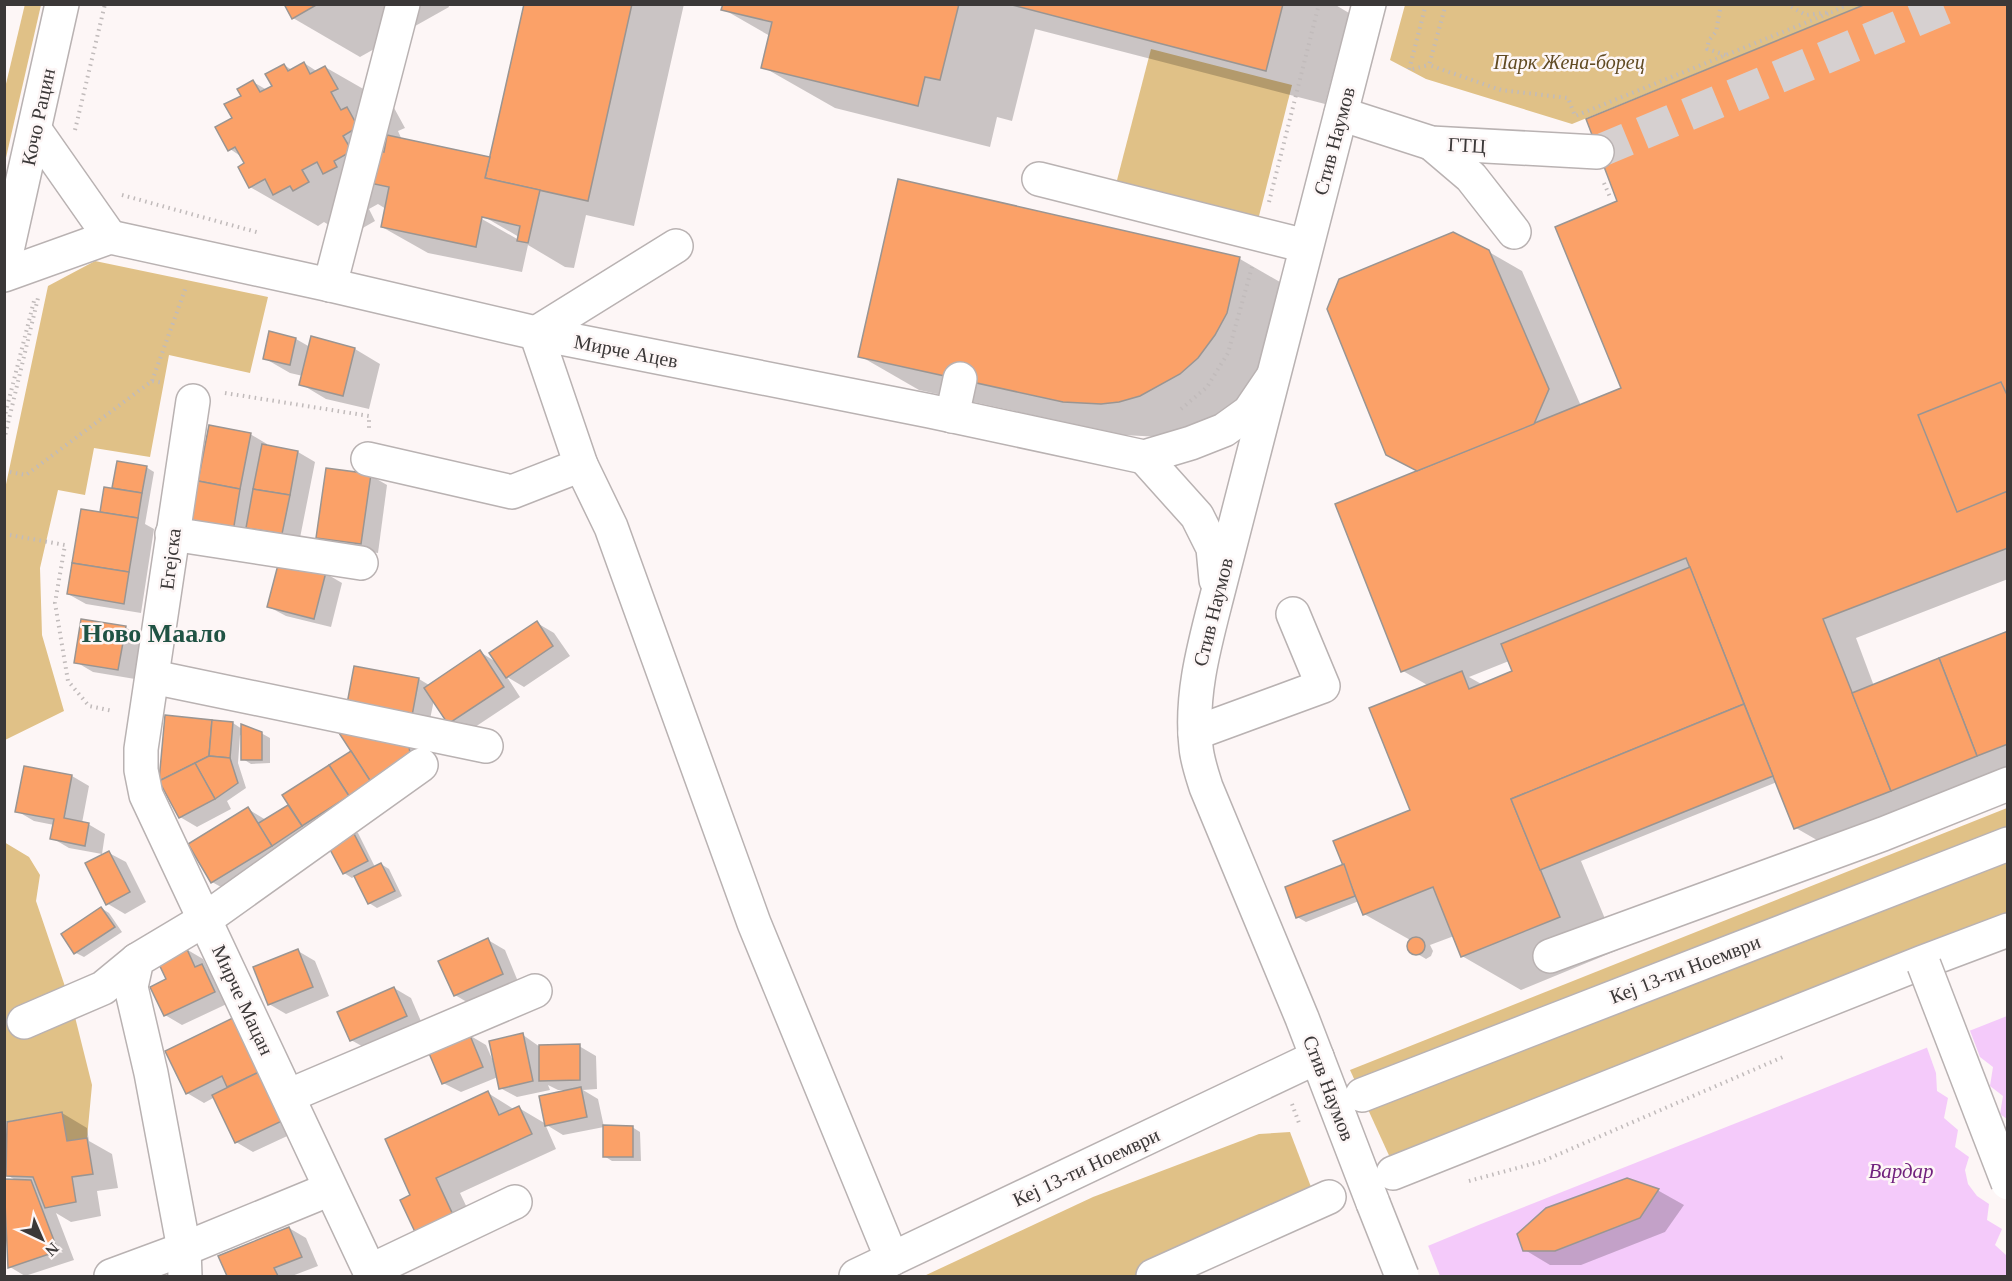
<svg xmlns="http://www.w3.org/2000/svg" width="2012" height="1281" font-family="'Times New Roman',serif">
<style>
.green{fill:#e0c187}
.water{fill:#f4cafa}
.pier{fill:#fdf6f6}
.shadow{fill:#0003;fill-rule:evenodd}
.building{fill:#fba168;stroke:#9a9592;stroke-width:1.5}
.lines{fill:none;stroke-linecap:round;stroke-linejoin:round}
.minor-tunnel{stroke:#d6d0d0;stroke-width:33;stroke-dasharray:33 16;stroke-linecap:butt}
.minor-casing{stroke:#b9b2b2;stroke-width:36}
.path{stroke:#c1bbbb;stroke-width:4;stroke-dasharray:1.5 4.5;stroke-linecap:butt}
.minor{stroke:#fff;stroke-width:33}
.minor-bridge-casing{stroke:#b9b2b2;stroke-width:36;stroke-linecap:butt}
.minor-bridge{stroke:#fff;stroke-width:33}
.labels{text-anchor:middle;stroke-width:5;stroke-linejoin:round;paint-order:stroke}
.park-label{font-size:20px;font-style:italic;fill:#614b23;stroke:#fdf6f6}
.street-label{font-size:20px;fill:#3b3838;stroke:#fdf6f6}
.water-label{font-size:21px;font-style:italic;fill:#71217d;stroke:#fdf6f6}
.district-label{font-size:26px;font-weight:bold;fill:#205344;stroke:#fdf6f6}
</style>
<rect width="100%" height="100%" fill="#fdf6f6"/>
<g class="green">
<path d="M25 4 41 5 5 162V88Z"/>
<path d="M1405 5V4L1864 5 1572 124 1426 79 1390 60Z"/>
<path d="M1151 49 1292 85 1258 220 1116 184Z"/>
<path d="M95 261 268 297 250 373 169 355 150 457 94 448 85 495 58 490 40 568 42 635 64 711 5 740V489L48 286Z"/>
<path d="M2007 808V913L1392 1162 1350 1070Z"/>
<path d="M4 842 29 857 40 875 36 901 74 1013 92 1085 87 1138 67 1141 62 1112 5 1122Z"/>
<path d="M1290 1132 1321 1213 1175 1276H924L1093 1197 1259 1134Z"/>
</g>
<path class="water" d="M2007 1016V1276H1355L1481 1224Z"/>
<g class="pier">
<path d="M1969 1028 1980 1057 1993 1067 1990 1086 2003 1096 2000 1114 2007 1119V1256L1995 1245 2002 1229 1987 1220 1989 1204 1977 1196 1968 1184 1965 1170 1969 1157 1955 1147 1958 1130 1944 1118 1948 1098 1937 1091 1936 1073 1926 1045Z"/>
<path d="M1427 1243 1440 1276H1357L1355 1273Z"/>
</g>
<g class="shadow">
<path d="M286 4H448L449 7 360 57 293 18Z"/>
<path d="M526 4H684L634 226 586 215 574 268 565 267 528 245 522 272 428 253 382 227 386 209 378 204 369 209 375 221 361 229 342 233 324 222 318 226 250 187 246 164 242 157 230 149 234 119 243 96 253 82 267 90 274 86 284 65 292 70 304 63 318 72 325 67 393 106 405 128 398 131 402 140 491 158ZM476 212 519 237V240L475 215Z"/>
<path d="M724 4H1334L1349 13 1325 104 1035 29 1012 121 997 117 990 147 835 108 763 67 770 36 723 9Z"/>
<path d="M2008 4V579L1856 638 1874 686 2008 632V772L1829 847 1796 828 1777 782 1581 861 1618 950 1521 990 1462 956 1454 936 1430 945 1433 951 1431 956 1426 959 1421 956 1412 951 1410 946 1412 941 1364 914 1359 901 1306 922 1297 917 1345 866 1412 811 1429 686 1403 671 1418 472 1489 252 1522 271 1581 406 1623 389 1619 202ZM1509 661 1514 672 1483 685 1469 677Z"/>
<path d="M899 181 1240 259 1299 293 1239 408 1161 437 1123 435 919 390 860 356Z"/>
<path d="M270 333 296 339 310 347 355 349 380 364 369 409 326 399 301 384 303 376 290 373 264 358Z"/>
<path d="M250 434 267 444V446L298 452 315 462 299 543 264 537 252 529 250 541 191 524Z"/>
<path d="M118 463 146 467 154 472 145 524 154 529 141 613 86 604 68 594 101 514 106 489 113 490Z"/>
<path d="M370 475 387 485 378 553 335 547 318 537Z"/>
<path d="M325 573 342 583 331 627 286 616 269 607Z"/>
<path d="M537 623 554 633 570 656 524 687 507 677 520 697 466 733 449 723 434 700 429 724 365 713 355 668 419 679 429 685 480 652 496 662Z"/>
<path d="M125 627 142 637 135 679 93 672 76 662Z"/>
<path d="M166 717 233 723 242 729 261 733 270 738V763L251 764 243 759 242 736 240 735 238 763 246 788 227 801 231 809 197 827 180 817 160 781Z"/>
<path d="M407 742 425 752 230 892 212 882 190 844 248 809 266 820 288 806 293 809Z"/>
<path d="M25 767 72 776 89 786 82 823 88 824 105 834 102 854 69 848 52 838 54 825 34 821 17 811Z"/>
<path d="M350 828 358 833 375 867 381 864 389 869 402 896 377 908 369 903 355 876 352 878 344 873Z"/>
<path d="M109 853 126 862 146 902 125 914 108 904Z"/>
<path d="M101 908 109 913 122 932 84 957 76 953Z"/>
<path d="M488 940 505 950 519 984 472 1005 455 995Z"/>
<path d="M186 949 203 959 208 969 219 976 231 1002 182 1025 165 1015 168 980Z"/>
<path d="M298 951 315 961 329 996 286 1014 269 1004Z"/>
<path d="M394 988 411 998 423 1026 369 1050 351 1040Z"/>
<path d="M239 1016 298 1131 253 1152 236 1142 215 1097 204 1103 187 1093Z"/>
<path d="M469 1035 486 1045 493 1061 523 1035 540 1047 579 1046 596 1056 597 1089 583 1090 598 1099 604 1127H632L640 1132 641 1161H612L604 1156V1127L563 1135 545 1124 556 1149 460 1193 478 1231 412 1196 488 1093 515 1110 519 1108 546 1124 566 1092V1090H558L548 1085 550 1090 517 1097 500 1088 498 1077 461 1092 443 1083Z"/>
<path d="M62 1113 87 1128 89 1141 112 1154 118 1188 97 1191 101 1216 71 1222 56 1213 74 1260 25 1276 10 1267 6 1180 17 1181 7 1175Z"/>
<path d="M1627 1180 1659 1191 1684 1205 1665 1232 1581 1265H1550L1525 1250Z"/>
<path d="M289 1228 306 1238 318 1266 292 1276H228L220 1257Z"/>
</g>
<g class="building">
<path d="M284 4H318L292 19Z"/>
<path d="M524 4H632L588 201 485 178Z"/>
<path d="M723 4H959L940 80 925 77 918 106 761 68 772 22 721 10Z"/>
<path d="M1008 4H1283L1266 71Z"/>
<path d="M1866 4H2008V548L1823 619 1891 791 1794 829 1686 558 1401 672 1335 504 1621 388 1555 227 1617 201 1586 119Z"/>
<path d="M304 62 310 74 325 66 338 89 331 92 341 110 347 107 358 127 343 136 352 151 334 161 337 167 323 174 317 162 302 170 309 182 293 191 290 186 273 195 265 179 249 188 238 167 244 163 235 147 228 151 215 127 232 118 224 104 241 96 237 89 253 80 260 92 272 86 265 74 284 64 288 71Z"/>
<path d="M387 135 490 157 485 178 540 190 528 243 517 241 520 226 482 217 476 247 381 227 389 187 365 182 372 149 384 152Z"/>
<path d="M898 179 1240 257 1227 313 1215 335 1198 358 1180 374 1140 396 1119 402 1101 404 1063 402 858 357Z"/>
<path d="M1453 232 1489 250 1549 389 1534 424 1417 471 1386 455 1327 309 1339 279Z"/>
<path d="M269 331 296 338 290 365 263 359Z"/>
<path d="M311 336 355 348 343 396 299 385Z"/>
<path d="M2001 382 2008 397V491L1957 512 1918 415Z"/>
<path d="M209 425 251 433 240 489 198 481Z"/>
<path d="M262 444 298 451 290 495 253 489Z"/>
<path d="M117 461 147 466 142 493 112 488Z"/>
<path d="M326 468 371 474 361 544 316 538Z"/>
<path d="M198 481 240 489 233 532 190 525Z"/>
<path d="M104 487 142 493 138 518 100 512Z"/>
<path d="M253 489 290 495 282 534 246 528Z"/>
<path d="M81 509 138 518 129 572 72 563Z"/>
<path d="M279 561 326 572 314 619 267 607Z"/>
<path d="M72 563 129 572 124 604 67 594Z"/>
<path d="M1690 567 1744 704 1511 799 1560 917 1461 957 1433 887 1363 915 1333 841 1410 810 1369 708 1462 671 1469 689 1512 671 1501 644Z"/>
<path d="M81 619 126 626 118 670 74 663Z"/>
<path d="M537 621 553 646 506 678 489 653Z"/>
<path d="M2008 631V744L1977 756 1939 658Z"/>
<path d="M480 650 504 687 448 724 424 688Z"/>
<path d="M1939 658 1977 756 1891 791 1852 693Z"/>
<path d="M354 666 419 678 412 716 347 704Z"/>
<path d="M1744 704 1773 776 1540 870 1511 799Z"/>
<path d="M165 715 212 720 209 756 159 781Z"/>
<path d="M212 720 233 722 230 758 209 756Z"/>
<path d="M241 724 262 732V760H241Z"/>
<path d="M339 733 408 741 410 753 371 782Z"/>
<path d="M351 751 371 782 349 796 329 765Z"/>
<path d="M209 756 230 758 238 783 215 799 195 763Z"/>
<path d="M195 763 215 799 179 818 159 781Z"/>
<path d="M329 765 349 796 302 826 282 795Z"/>
<path d="M24 766 72 775 64 818 89 823 85 846 50 839 54 819 15 812Z"/>
<path d="M288 805 302 826 272 846 257 824Z"/>
<path d="M248 807 272 846 211 883 188 844Z"/>
<path d="M350 826 368 861 343 874 325 840Z"/>
<path d="M109 851 130 892 106 905 85 863Z"/>
<path d="M381 863 395 891 368 904 354 876Z"/>
<path d="M1344 864 1355 896 1296 918 1285 887Z"/>
<path d="M101 907 115 927 74 954 61 934Z"/>
<circle cx="1416" cy="946" r="9"/>
<path d="M488 938 503 974 454 996 438 961Z"/>
<path d="M186 947 195 967 202 964 215 992 164 1016 150 987 166 979 157 960Z"/>
<path d="M298 949 313 987 268 1005 253 967Z"/>
<path d="M394 987 407 1016 350 1041 337 1012Z"/>
<path d="M239 1015 259 1072 227 1087 222 1076 186 1094 165 1051Z"/>
<path d="M469 1033 483 1067 442 1084 428 1051Z"/>
<path d="M523 1033 533 1081 499 1089 489 1041Z"/>
<path d="M580 1044V1080L539 1081V1045Z"/>
<path d="M259 1072 282 1121 235 1143 212 1095Z"/>
<path d="M581 1087 587 1117 545 1126 539 1096Z"/>
<path d="M488 1091 499 1115 519 1106 532 1134 436 1178 454 1217 416 1234 400 1200 410 1195 385 1139Z"/>
<path d="M62 1112 67 1141 87 1138 93 1174 72 1177 76 1202 45 1208 33 1177 6 1176 7 1122Z"/>
<path d="M603 1125 633 1126V1157H603Z"/>
<path d="M1627 1178 1659 1189 1640 1218 1555 1251H1523L1517 1234 1546 1208Z"/>
<path d="M4 1179 31 1180 58 1251 8 1268Z"/>
<path d="M289 1227 302 1257 274 1268 278 1276H227L218 1256Z"/>
</g>
<g class="lines">
<path class="minor-tunnel" d="M1597 152 1954 4"/>
<g class="minor-casing">
<g id="minor">
<path d="M1369 4 1218 592C1205 643 1190 694 1196 747 1197 760 1202 774 1206 787L1302 1018 1373 1203"/>
<path d="M1341 114 1431 143 1597 152"/>
<path d="M35 130 110 237"/>
<path d="M1431 143 1471 177 1514 232"/>
<path d="M1039 179 1306 246"/>
<path d="M676 246 536 333 581 465 611 527 754 923 892 1259"/>
<path d="M4 264 62 4"/>
<path d="M4 275 110 237 330 285 536 333 930 411 1144 457 1191 443 1224 430 1249 412 1272 378"/>
<path d="M330 285 403 4"/>
<path d="M193 401 141 749V770L146 795 372 1276"/>
<path d="M952 416 960 379"/>
<path d="M1144 457 1197 516 1213 548 1216 580"/>
<path d="M368 459 512 492 581 465"/>
<path d="M172 534 361 563"/>
<path d="M153 677 486 746"/>
<path d="M1195 733 1323 686 1293 614"/>
<path d="M1550 956 1883 834 2008 784"/>
<path d="M24 1022 103 988 137 960"/>
<path d="M1362 1095 2008 844"/>
<path d="M288 1096 535 991"/>
<path d="M1393 1173 1923 962 2008 930"/>
<path d="M370 1271 515 1202"/>
<path d="M111 1276 184 1249 330 1189"/>
<path d="M185 1276 184 1249 151 1073 131 987 137 960 204 920 421 765"/>
<path d="M856 1276 1317 1057"/>
<path d="M1153 1276 1329 1197"/>
</g>
</g>
<g class="path">
<path d="M1426 4 1409 70 1429 65"/>
<path d="M1446 4 1429 65 1501 90 1568 98 1575 116 1832 12"/>
<path d="M1721 4 1716 32 1709 40 1707 49 1726 55"/>
<path d="M1786 4 1806 15 1832 12 1849 4"/>
<path d="M75 130 105 4"/>
<path d="M1604 183 1610 197"/>
<path d="M122 195 260 233"/>
<path d="M1269 202 1319 4"/>
<path d="M152 381 186 287"/>
<path d="M225 393 369 416V428"/>
<path d="M1181 409 1207 387 1228 353 1252 267"/>
<path d="M4 419 34 301"/>
<path d="M4 440 38 298"/>
<path d="M4 471 26 475 152 381 164 383"/>
<path d="M4 534 65 545 55 603 68 681 89 706 113 711"/>
<path d="M1292 1104 1299 1123"/>
<path d="M1469 1181 1543 1161 1783 1057"/>
</g>
<use href="#minor" class="minor"/>
<g class="minor-bridge-casing">
<g id="minor-bridge">
<path d="M1924 965 2008 1183"/>
<path d="M1373 1203 1402 1276"/>
</g>
</g>
<use href="#minor-bridge" class="minor-bridge"/>
</g>
<g class="labels">
<g class="park-label">
<text x="1569" y="69">Парк Жена-борец</text>
</g>
<g class="street-label">
<text transform="translate(38 117) rotate(-78)" y="7">Кочо Рацин</text>
<text transform="translate(1334 141) rotate(-75)" y="7">Стив Наумов</text>
<text transform="translate(1467 145) rotate(3)" y="7">ГТЦ</text>
<text transform="translate(626 351) rotate(11)" y="7">Мирче Ацев</text>
<text transform="translate(170 559) rotate(-83)" y="7">Егејска</text>
<text transform="translate(1213 612) rotate(-76)" y="7">Стив Наумов</text>
<text transform="translate(1685 969) rotate(-21)" y="7">Кеј 13-ти Ноември</text>
<text transform="translate(243 1000) rotate(65)" y="7">Мирче Мацан</text>
<text transform="translate(1329 1088) rotate(69)" y="7">Стив Наумов</text>
<text transform="translate(1086 1167) rotate(-25)" y="7">Кеј 13-ти Ноември</text>
</g>
<g class="water-label">
<text x="1901" y="1178">Вардар</text>
</g>
<g class="district-label">
<text x="154" y="642">Ново Маало</text>
</g>
</g>
<rect width="2012" height="1281" fill="none" stroke="#3b3838" stroke-width="12"/>
<g transform="translate(42 1239) rotate(136)" stroke="#fdf6f6" stroke-width="4.5" paint-order="stroke">
<path d="M0-4.5L10 22L0 15L-10 22Z" fill="#3b3838"/>
<text y="-9" font-size="16" font-weight="bold" text-anchor="middle" fill="#3b3838">N</text>
</g>
</svg>
